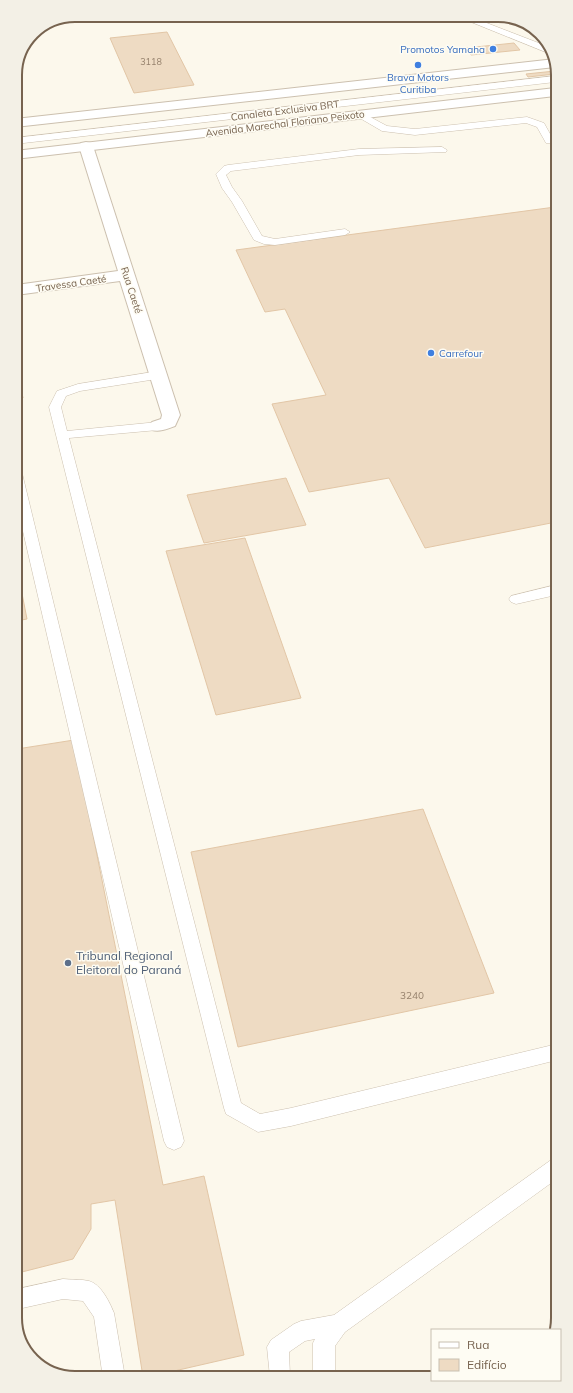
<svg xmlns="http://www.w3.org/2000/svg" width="573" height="1393" font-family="Mulish,sans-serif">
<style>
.building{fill:#eedbc3;stroke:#e2c6a6}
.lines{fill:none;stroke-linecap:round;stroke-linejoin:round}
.service-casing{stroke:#ccc0af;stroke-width:1}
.minor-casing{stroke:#ccc0af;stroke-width:2}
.tertiary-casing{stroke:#ccc0af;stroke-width:2}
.service{fill:#fff;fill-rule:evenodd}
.minor{fill:#fff;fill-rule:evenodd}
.tertiary{fill:#fff;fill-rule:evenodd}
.shop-dot{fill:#3f7fe0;stroke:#fefcf3;stroke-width:1.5}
.service-dot{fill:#5c6f8a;stroke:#fefcf3;stroke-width:1.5}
.labels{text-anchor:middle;stroke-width:3;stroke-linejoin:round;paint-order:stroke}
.far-number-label{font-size:9px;fill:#95816c}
.far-shop-label{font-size:10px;fill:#366cbe;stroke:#fefcf3;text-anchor:end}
.far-street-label{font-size:10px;fill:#77634f;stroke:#fefcf3}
.number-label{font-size:10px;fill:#95816c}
.service-label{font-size:12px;fill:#4e5e75;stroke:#fefcf3;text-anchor:start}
.rim{fill:none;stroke:#77634f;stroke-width:2}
</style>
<rect width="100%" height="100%" fill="#fcf8ec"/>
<g class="building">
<path d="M167 32 194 85 134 93 110 38Z"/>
<path d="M514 43 520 50 471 55 466 48Z"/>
<path d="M555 71V74L528 77 526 74Z"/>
<path d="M555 207 556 522 425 548 389 478 309 492 272 404 326 395 285 309 265 312 236 250Z"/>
<path d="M16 368 23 398 16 399Z"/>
<path d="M286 478 306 525 204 543 187 495Z"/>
<path d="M245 538 301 698 216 715 166 551Z"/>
<path d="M16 563 27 619 16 621Z"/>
<path d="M74 740 163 1185 204 1176 244 1355 148 1377H143L115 1200 91 1204V1229L73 1259 18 1273 17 749Z"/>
<path d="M423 809 494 993 238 1047 191 852Z"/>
</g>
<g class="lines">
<g class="service-casing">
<g id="service">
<path d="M454 15H466L549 47 553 53H548Z"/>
<path d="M555 76V82L15 144V138Z"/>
<path d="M361 112 387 126 415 129 527 117 544 123 554 141 552 143H546L537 127 526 123 415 135 382 131 358 117 356 115Z"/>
<path d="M442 147 447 150 446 152 359 155 231 171 226 175 232 187 242 201 262 236 275 239 345 229 350 232 345 235 275 245 264 244 254 240 232 202 222 188 216 174 224 166 228 165 359 149Z"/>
<path d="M159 371 163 372 165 375 163 378 80 391 66 396 61 407 67 431 158 422 162 423 164 426 162 429 158 430 69 438 241 1103 260 1114 291 1108 557 1044V1060L291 1126 258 1132 226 1114 224 1108 49 407 57 391 78 384Z"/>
<path d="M16 469 21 470 22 473 184 1141 181 1147 174 1150 167 1147 164 1141 16 501Z"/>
<path d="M556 585V595L516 604 511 602 509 599 511 596Z"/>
<path d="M558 1157V1178L345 1332 335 1346V1371L337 1376H315L313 1372V1343L315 1339 305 1341 289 1352 290 1376 270 1377 267 1347 271 1340 294 1324 301 1321 334 1315 551 1160Z"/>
<path d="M63 1279C71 1280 81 1279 89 1281 101 1284 110 1303 114 1313L125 1377 103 1378 94 1317 83 1301 63 1299 18 1309V1289Z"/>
</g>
</g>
<g class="minor-casing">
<path id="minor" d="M86 142 91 143 93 146 180 415 175 426C167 429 160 432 152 430L149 426 152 422 161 419 162 415 120 281 16 295V285L118 271 79 146 81 143Z"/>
</g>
<g class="tertiary-casing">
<g id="tertiary">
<path d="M555 59V67L15 127V119Z"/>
<path d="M555 88V96L15 159V151Z"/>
</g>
</g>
<use href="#service" class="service"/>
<use href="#minor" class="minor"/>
<use href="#tertiary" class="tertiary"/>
</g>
<g class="shop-dot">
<circle cx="493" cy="49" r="4"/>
<circle cx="418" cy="65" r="4"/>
<circle cx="431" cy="353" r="4"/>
</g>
<circle class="service-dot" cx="68" cy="963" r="4"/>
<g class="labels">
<g class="far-number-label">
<text x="151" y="65">3118</text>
</g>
<g class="far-shop-label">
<text x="485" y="53">Promotos Yamaha</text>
<text x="418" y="81" text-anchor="middle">Brava Motors<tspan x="418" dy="12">Curitiba</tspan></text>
<text x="439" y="357" text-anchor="start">Carrefour</text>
</g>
<g class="far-street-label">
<text transform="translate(285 110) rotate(-7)" y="4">Canaleta Exclusiva BRT</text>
<text transform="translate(285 123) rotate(-7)" y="4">Avenida Marechal Floriano Peixoto</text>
<text transform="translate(71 283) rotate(-8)" y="4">Travessa Caeté</text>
<text transform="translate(132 290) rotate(72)" y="4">Rua Caeté</text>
</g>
<g class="number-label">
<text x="412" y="999">3240</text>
</g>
<g class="service-label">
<text x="76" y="960">Tribunal Regional<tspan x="76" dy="14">Eleitoral do Paraná</tspan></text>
</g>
</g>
<path d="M0 0H573V1393H0ZM75 22H498A53 53 0 0 1 551 75V1318A53 53 0 0 1 498 1371H75A53 53 0 0 1 22 1318V75A53 53 0 0 1 75 22Z" fill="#f3f0e6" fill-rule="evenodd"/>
<path class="rim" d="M75 22H498A53 53 0 0 1 551 75V1318A53 53 0 0 1 498 1371H75A53 53 0 0 1 22 1318V75A53 53 0 0 1 75 22Z"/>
<rect x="431" y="1329" width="130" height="52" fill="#fefcf3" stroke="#c8bfb1"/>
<rect x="439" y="1342" width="20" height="6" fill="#ffffff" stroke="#c8bfb1"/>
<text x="467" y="1349" font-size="12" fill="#77634f">Rua</text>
<rect x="439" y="1359" width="20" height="12" fill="#eedbc3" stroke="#c8bfb1"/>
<text x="467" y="1369" font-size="12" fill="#77634f">Edifício</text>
</svg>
